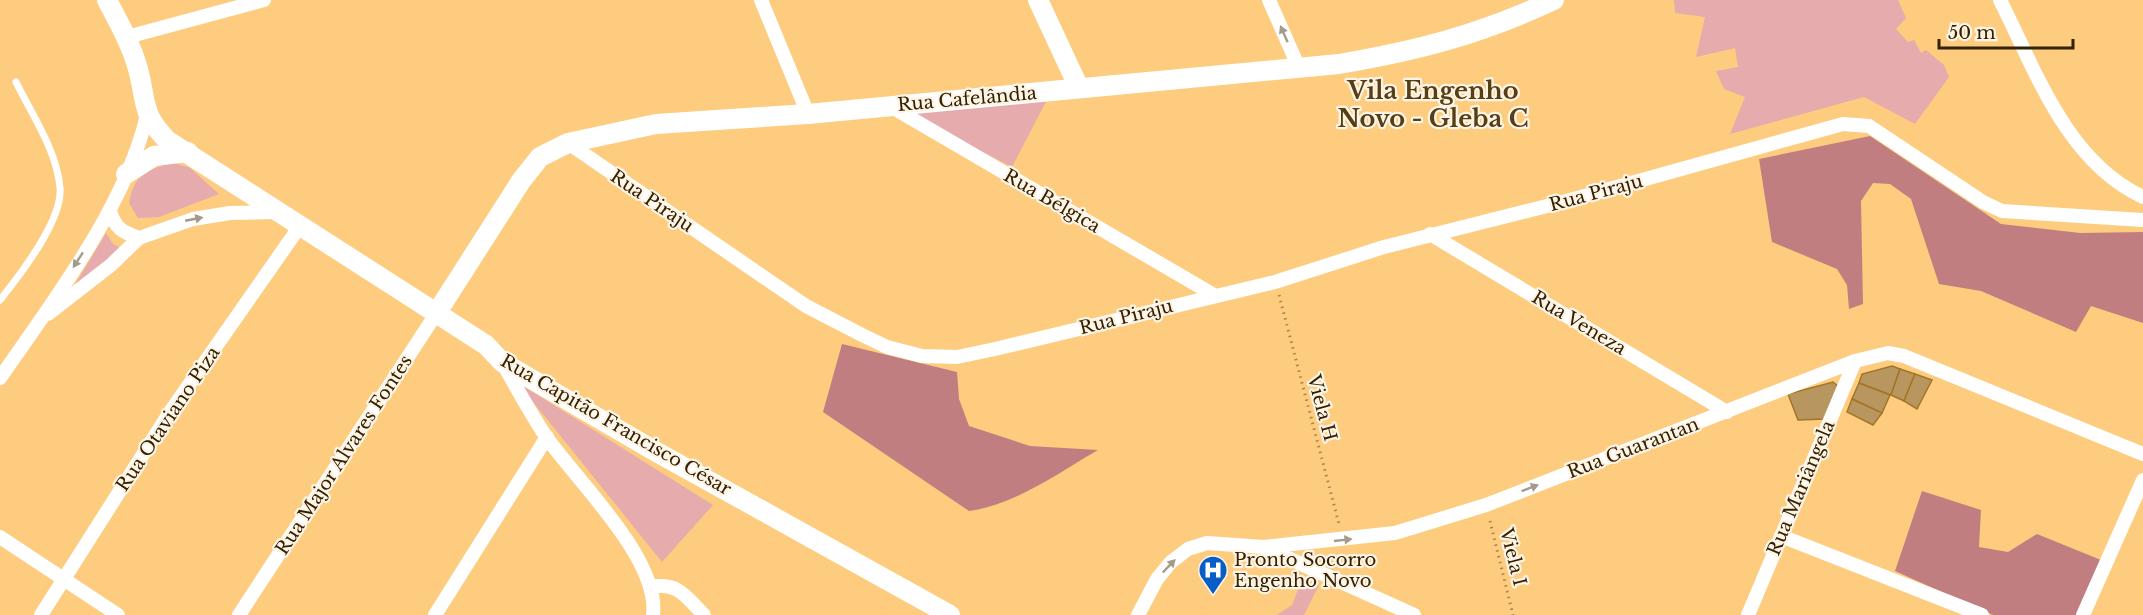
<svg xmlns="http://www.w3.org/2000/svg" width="2143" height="615" font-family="'Libre Baskerville',serif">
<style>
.green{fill:#e6abac}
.forest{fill:#c07e80}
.building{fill:#b89660;stroke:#a37624;stroke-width:1.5}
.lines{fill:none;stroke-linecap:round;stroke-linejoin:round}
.path{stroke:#ab864b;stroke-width:3;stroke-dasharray:1.5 4.5;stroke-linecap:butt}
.lane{stroke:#fff;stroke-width:7}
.street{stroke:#fff;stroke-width:14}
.secondary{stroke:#fff;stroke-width:20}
.oneway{fill:#a39b8c}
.labels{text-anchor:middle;stroke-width:4.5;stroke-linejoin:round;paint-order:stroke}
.street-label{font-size:18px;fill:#332100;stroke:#fef4e6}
.poi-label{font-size:18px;fill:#332100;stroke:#fef4e6;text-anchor:start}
.district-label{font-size:24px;font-weight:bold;fill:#573f15;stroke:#fef4e6}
</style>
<rect width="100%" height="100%" fill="#fdcc7f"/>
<g class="green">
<path d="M1674 0H1898L1906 18 1896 29 1908 42 1914 40 1921 53 1926 50 1944 65 1949 77 1915 124 1864 97 1730 134 1745 97 1724 89 1716 71 1738 67 1735 48 1696 57 1705 17 1675 13Z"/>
<path d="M1050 94 1012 167 899 109Z"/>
<path d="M174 163 190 168 219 194 159 217 138 218 129 203C134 174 147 169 174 163Z"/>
<path d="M106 233 113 244 124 250 73 288Z"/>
<path d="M517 382 713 505 662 562Z"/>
<path d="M1302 579 1319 585 1304 615H1277L1292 605Z"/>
</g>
<g class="forest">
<path d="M1870 136 2001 224 2080 233 2143 232V323L2091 306 2076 332 1981 291 1939 284 1911 199 1890 184 1873 183 1861 201 1863 304 1849 309 1847 285 1837 269 1772 242 1759 159Z"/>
<path d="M842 344 957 372 959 399 969 426 1030 446 1098 450C1058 473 1015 505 969 511L823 412Z"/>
<path d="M1922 491 1981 510 1979 547 2008 552 2037 534 2101 560 2078 615H1993L1895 571Z"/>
</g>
<g class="building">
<path d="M1892 366 1900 369 1891 395 1859 383 1862 374Z"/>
<path d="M1900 369 1915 374 1904 401 1891 395Z"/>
<path d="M1915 374 1932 380 1917 409 1904 401Z"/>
<path d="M1833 382 1839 387 1825 419 1798 420 1788 394Z"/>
<path d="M1859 383 1890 395 1882 413 1852 399Z"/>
<path d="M1852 399 1882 413 1873 425 1847 412Z"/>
</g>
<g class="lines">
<g class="path">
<path d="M1279 295 1339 524"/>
<path d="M1490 521 1513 615"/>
</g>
<path class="lane" d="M0 300C20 275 63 220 60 188 57 151 32 115 16 82"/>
<g class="street">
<path d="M761 0 808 114"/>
<path d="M1269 0 1299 68"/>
<path d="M2000 0C2036 71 2066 161 2143 197"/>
<path d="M127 37 264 0"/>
<path d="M890 106 1214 295"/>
<path d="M568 143 806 306 862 335 887 347 922 356 957 357 995 349 1275 282 1384 247 1563 202 1843 124 1869 126 1983 202 2002 211 2143 220"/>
<path d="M110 211C115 228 122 232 139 238"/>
<path d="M1430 234 1727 412"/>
<path d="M48 314 111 265 139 238 193 219 230 213 277 212"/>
<path d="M503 364C517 388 531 415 547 438 579 483 660 560 653 615"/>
<path d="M0 378C54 300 125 208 147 115"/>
<path d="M1781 536 1982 615"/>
<path d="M0 537 118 615"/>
<path d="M1266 548 1414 615"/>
<path d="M651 587C679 582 686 597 704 615"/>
<path d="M41 615 170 412 300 226"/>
<path d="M239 615 436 314"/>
<path d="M435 615 547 437"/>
<path d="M1138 615 1157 579 1171 562 1188 549 1207 543 1264 547 1395 533 1486 505 1855 361 1888 353 1904 356 2143 454"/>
<path d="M1748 615 1855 361"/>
<path d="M2083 615 2143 480"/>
</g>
<g class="secondary">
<path d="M107 0C119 23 131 44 138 69 147 103 141 114 168 141L486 345 502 362 653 450 950 615"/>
<path d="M1038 0 1079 88"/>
<path d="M126 174 154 156 188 152"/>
<path d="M436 314 521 181 540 157 568 143 656 124 808 114 1339 64C1420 50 1478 35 1554 0"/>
</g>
</g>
<defs><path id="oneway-solid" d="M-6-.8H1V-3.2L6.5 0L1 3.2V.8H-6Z" transform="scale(1.5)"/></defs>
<g class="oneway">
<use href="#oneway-solid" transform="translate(1284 34) rotate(-114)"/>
<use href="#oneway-solid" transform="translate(194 219) rotate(-11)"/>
<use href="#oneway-solid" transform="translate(78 260) rotate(123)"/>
<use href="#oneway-solid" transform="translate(1530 488) rotate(-21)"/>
<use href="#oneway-solid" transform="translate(1343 540) rotate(-6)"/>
<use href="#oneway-solid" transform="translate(1169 566) rotate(-46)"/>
</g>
<defs>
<g id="hospital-pin" transform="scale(1.5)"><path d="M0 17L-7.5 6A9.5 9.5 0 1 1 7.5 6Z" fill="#075ec7" stroke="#fef4e6"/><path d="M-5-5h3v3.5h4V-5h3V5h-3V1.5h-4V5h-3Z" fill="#fff"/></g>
</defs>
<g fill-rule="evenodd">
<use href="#hospital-pin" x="1213" y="570"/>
</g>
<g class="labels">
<g class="street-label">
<text transform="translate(967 99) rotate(-5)" y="6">Rua Cafelândia</text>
<text transform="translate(1596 193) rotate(-15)" y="6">Rua Piraju</text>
<text transform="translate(652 201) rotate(34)" y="6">Rua Piraju</text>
<text transform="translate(1052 201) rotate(30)" y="6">Rua Bélgica</text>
<text transform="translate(1126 317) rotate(-14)" y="6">Rua Piraju</text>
<text transform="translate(1579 323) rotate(31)" y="6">Rua Veneza</text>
<text transform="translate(1322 408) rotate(75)" y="6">Viela H</text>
<text transform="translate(168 419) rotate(-56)" y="6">Rua Otaviano Piza</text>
<text transform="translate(616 425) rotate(30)" y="6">Rua Capitão Francisco César</text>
<text transform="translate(1633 448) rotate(-21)" y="6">Rua Guarantan</text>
<text transform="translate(344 455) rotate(-57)" y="6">Rua Major Alvares Fontes</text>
<text transform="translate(1801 488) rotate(-67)" y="6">Rua Mariângela</text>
<text transform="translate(1513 557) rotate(76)" y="6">Viela I</text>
</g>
<g class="poi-label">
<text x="1234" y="566">Pronto Socorro<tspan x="1234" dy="21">Engenho Novo</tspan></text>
</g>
<g class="district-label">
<text x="1433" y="99">Vila Engenho<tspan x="1433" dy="28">Novo - Gleba C</tspan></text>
</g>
</g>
<path d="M1939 39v9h134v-9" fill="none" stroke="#332100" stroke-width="3"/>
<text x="1948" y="39" font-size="18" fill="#332100" stroke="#fef4e6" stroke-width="4.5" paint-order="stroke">50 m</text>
</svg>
